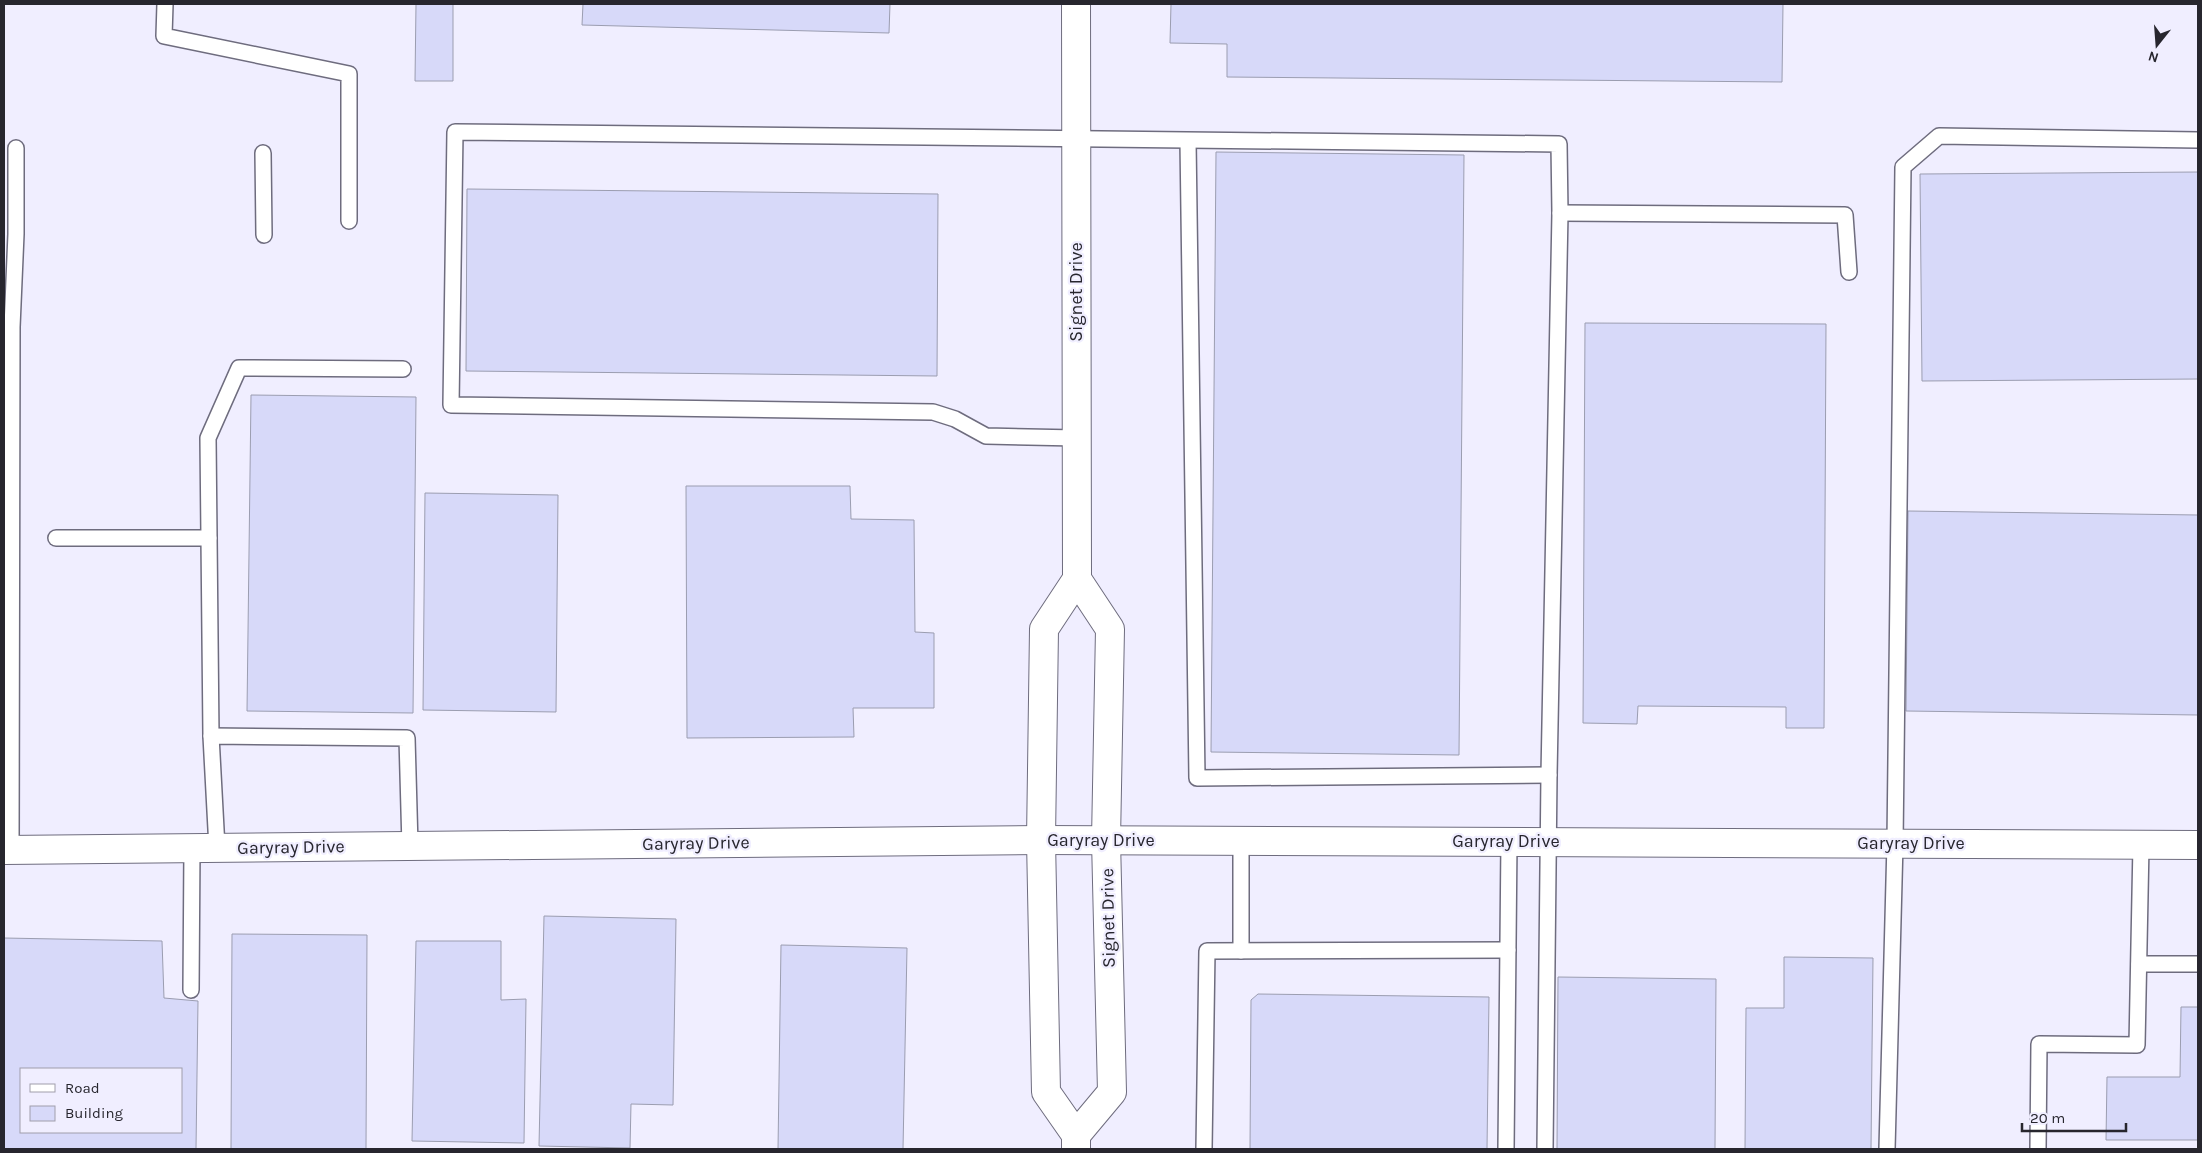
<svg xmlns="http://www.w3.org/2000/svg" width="2202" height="1153" font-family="Karla,sans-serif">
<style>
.building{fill:#d7d9f9;stroke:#9b9db0;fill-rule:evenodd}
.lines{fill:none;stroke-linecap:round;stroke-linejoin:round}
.service-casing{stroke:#6e6c7e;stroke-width:18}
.minor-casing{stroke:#6e6c7e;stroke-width:30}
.tertiary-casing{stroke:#6e6c7e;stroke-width:30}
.service{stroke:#fff;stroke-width:15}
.minor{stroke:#fff;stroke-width:28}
.tertiary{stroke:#fff;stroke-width:28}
.labels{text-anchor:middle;stroke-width:4.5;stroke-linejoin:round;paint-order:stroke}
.street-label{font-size:18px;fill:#27262e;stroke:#f0eeff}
</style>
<rect width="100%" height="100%" fill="#f0eeff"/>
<g class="building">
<path d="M416 4H453V81H415Z"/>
<path d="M583 4H890L889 33 582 25Z"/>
<path d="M1171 4H1783L1782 82 1227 77V44L1170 43Z"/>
<path d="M1216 152 1464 155 1459 755 1211 752Z"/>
<path d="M2198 172V379L1922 381 1920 174Z"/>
<path d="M467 189 938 194 937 376 466 371Z"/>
<path d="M1585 323 1826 324 1824 728H1786V707L1638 706 1637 724 1583 723Z"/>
<path d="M251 395 416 397 413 713 247 711Z"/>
<path d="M686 486H850L851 519 914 520 915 632 934 633V708H853L854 737 687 738Z"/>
<path d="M425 493 558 495 556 712 423 710Z"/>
<path d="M1908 511 2198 515V715L1906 711Z"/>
<path d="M544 916 676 919 673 1105 631 1104 630 1148 539 1146Z"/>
<path d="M232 934 367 935 366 1149H231Z"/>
<path d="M4 938 162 941 164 998 198 1001 196 1149H4ZM21 1069H181V1132H21Z"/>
<path d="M416 941H501V1000L526 999 524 1143 412 1141Z"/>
<path d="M781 945 907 948 903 1149H778Z"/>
<path d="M1784 957 1873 958 1871 1149H1745L1746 1008H1784Z"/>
<path d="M1558 977 1716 979 1715 1149H1557Z"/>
<path d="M1258 994 1489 997 1487 1149H1250L1251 1000Z"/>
<path d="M2181 1007H2198V1140H2106L2107 1077H2180Z"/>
</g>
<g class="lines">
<g class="service-casing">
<g id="service">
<path d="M165 4 164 36 349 74V221"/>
<path d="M1188 141 1197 778 1549 775"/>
<path d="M263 153 264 235"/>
<path d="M1560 213 1845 215 1849 272"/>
<path d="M1077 438 986 436 955 419 933 412 451 405 455 132 1559 144 1560 213 1549 775 1545 1149"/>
<path d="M56 538H209"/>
<path d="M211 736 208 438 239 368 403 369"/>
<path d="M217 848 211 736 407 738 410 846"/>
<path d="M11 850 12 327 16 234V148"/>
<path d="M1241 951V840"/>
<path d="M2139 964H2198"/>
<path d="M191 990 192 848"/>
<path d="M1204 1149 1207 951 1508 950"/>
<path d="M1506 1149 1509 841"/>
<path d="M1887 1149 1895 843 1903 167 1939 136 2198 140"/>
<path d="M2038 1149 2039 1044 2137 1045 2141 845"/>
</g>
</g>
<g class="minor-casing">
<path id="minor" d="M4 850 1041 840"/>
</g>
<g class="tertiary-casing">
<g id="tertiary">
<path d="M1041 840 2198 845"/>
<path d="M1076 1135 1112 1092 1106 840 1110 629 1077 579"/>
<path d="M1076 1149V1135L1046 1092 1041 840 1044 629 1077 579 1076 4"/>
</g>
</g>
<use href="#service" class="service"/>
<use href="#minor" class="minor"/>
<use href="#tertiary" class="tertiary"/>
</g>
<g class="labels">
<g class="street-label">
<text transform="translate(1076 292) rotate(-90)" y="6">Signet Drive</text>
<text x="1101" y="846">Garyray Drive</text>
<text x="1506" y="847">Garyray Drive</text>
<text transform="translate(696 843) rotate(-1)" y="6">Garyray Drive</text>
<text x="1911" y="849">Garyray Drive</text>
<text transform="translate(291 847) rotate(-1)" y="6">Garyray Drive</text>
<text transform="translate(1108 918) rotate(-91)" y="6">Signet Drive</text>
</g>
</g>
<rect width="2202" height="1153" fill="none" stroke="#27262e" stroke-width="10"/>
<rect x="20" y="1068" width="162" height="65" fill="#f0eeff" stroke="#a09eab"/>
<rect x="30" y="1084" width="25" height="8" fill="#ffffff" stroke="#a09eab"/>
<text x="65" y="1093" font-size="15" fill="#27262e">Road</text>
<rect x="30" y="1106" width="25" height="15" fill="#d7d9f9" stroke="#a09eab"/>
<text x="65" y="1118" font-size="15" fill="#27262e">Building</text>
<g transform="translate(2157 45) rotate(197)" stroke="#f0eeff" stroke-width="4" paint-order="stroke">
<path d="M0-4L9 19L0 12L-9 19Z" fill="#27262e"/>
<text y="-8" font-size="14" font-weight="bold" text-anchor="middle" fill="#27262e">N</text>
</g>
<path d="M2022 1123v8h104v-8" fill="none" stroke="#27262e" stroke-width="2.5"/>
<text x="2030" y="1123" font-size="15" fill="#27262e" stroke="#f0eeff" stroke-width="4" paint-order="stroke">20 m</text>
</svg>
